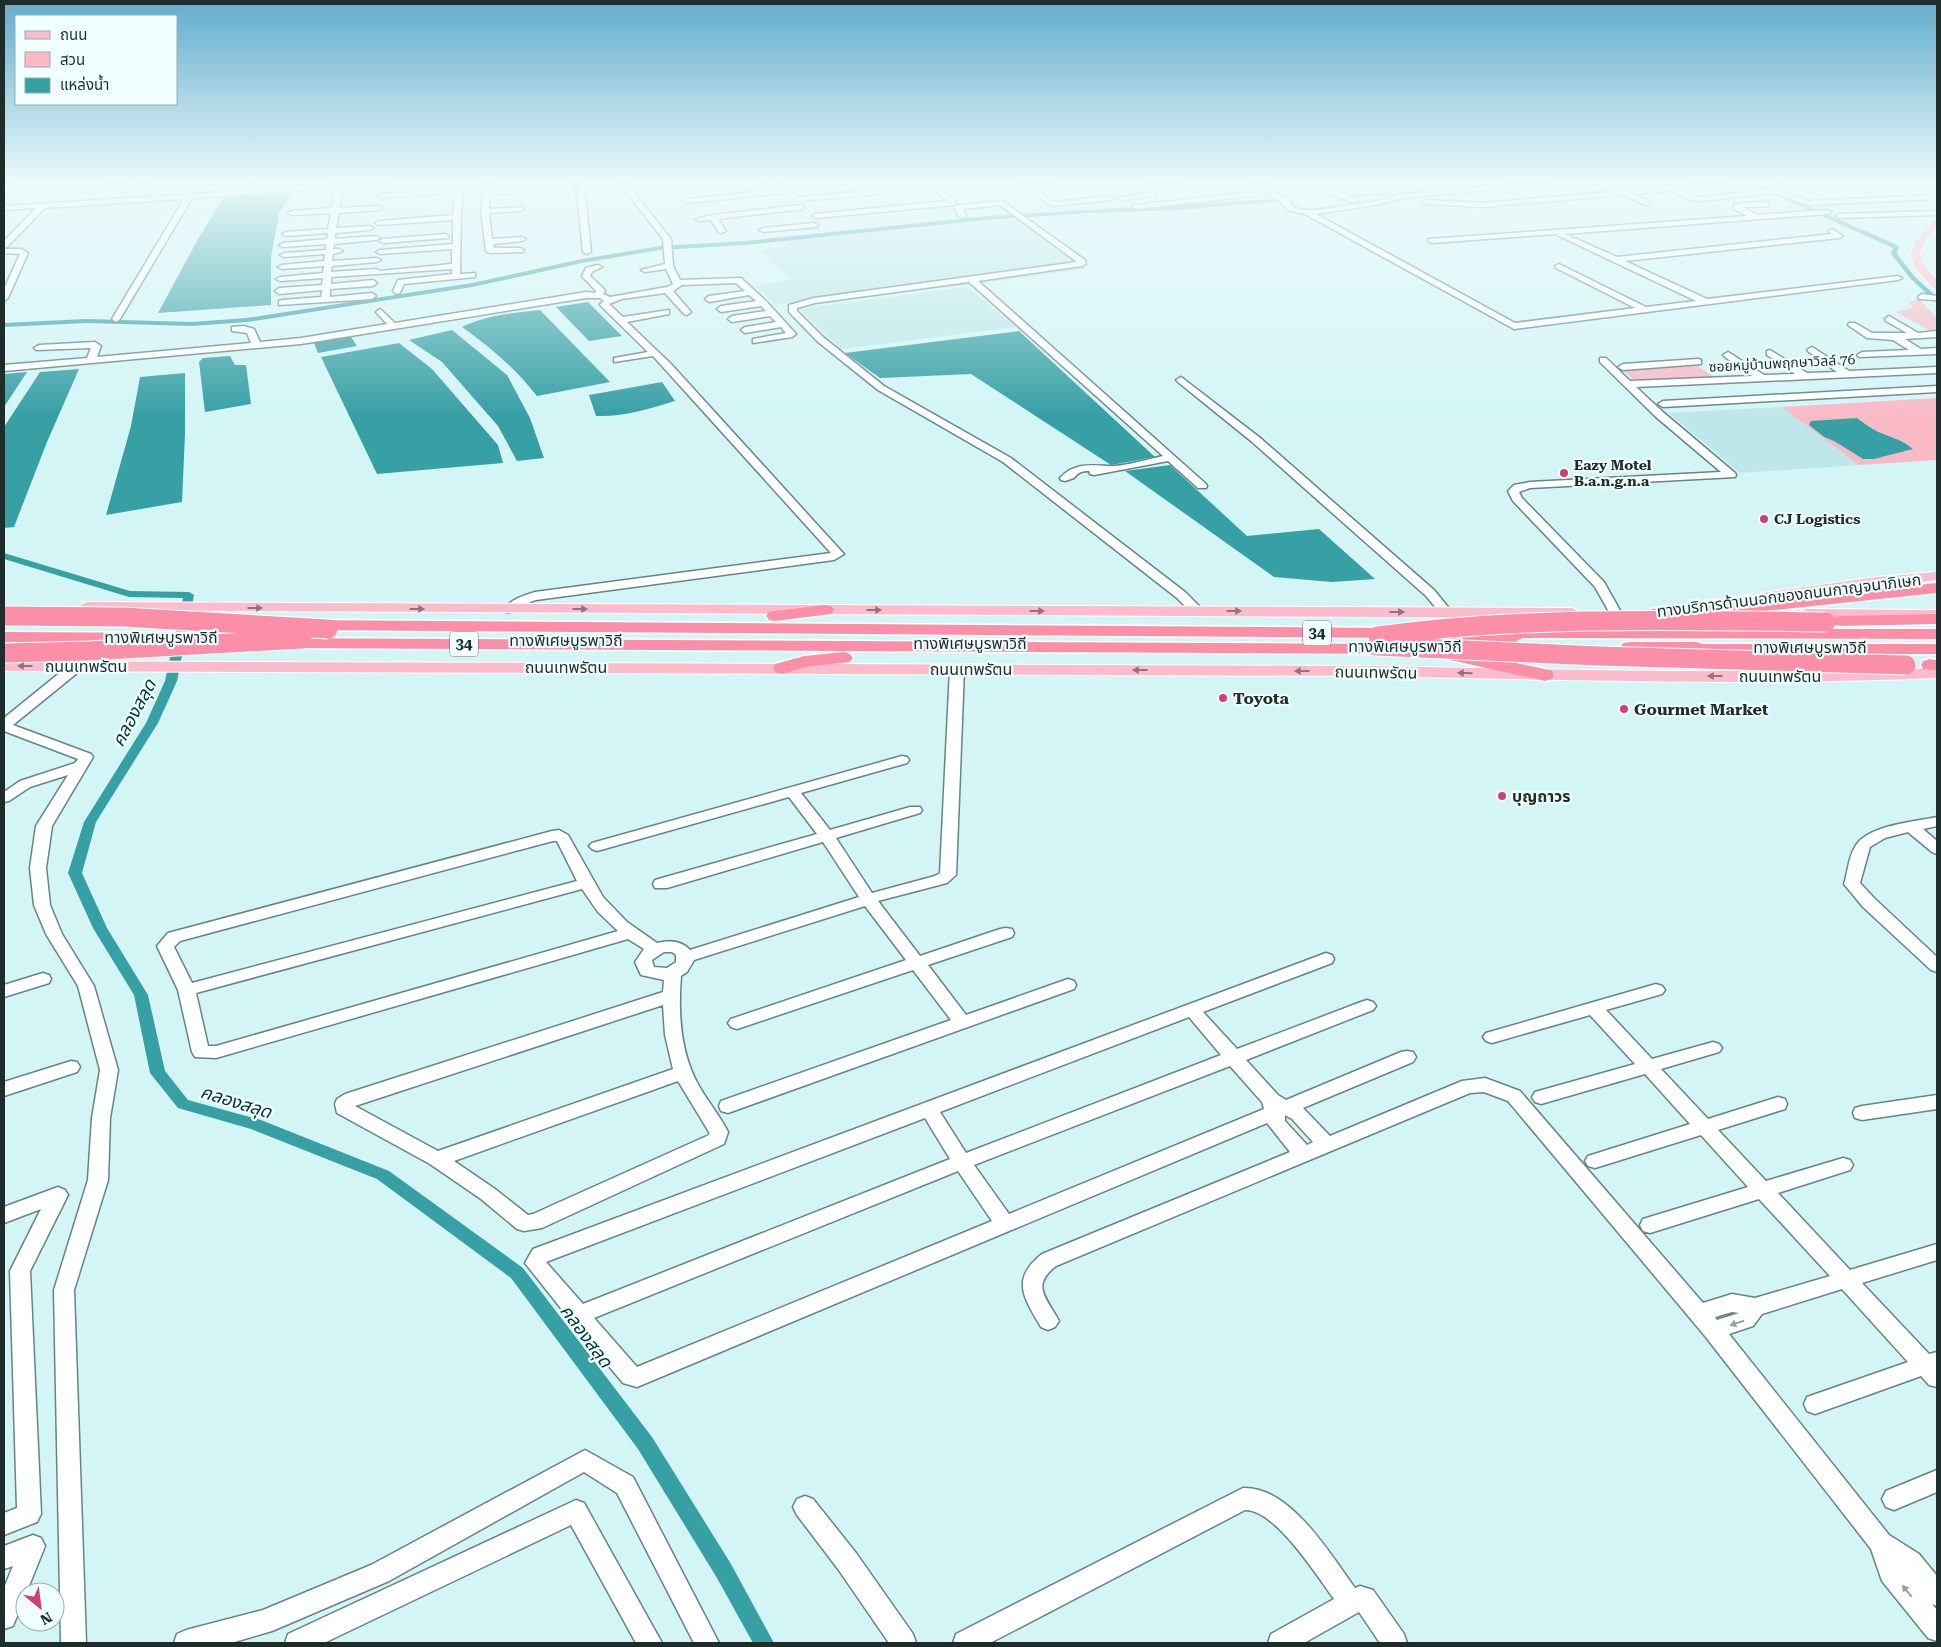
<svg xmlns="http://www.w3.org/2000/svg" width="1941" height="1647" font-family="'Roboto Serif','Noto Sans Thai',serif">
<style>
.built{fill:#bee7e9}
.green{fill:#f9bac6;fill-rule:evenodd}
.water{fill:#37a0a5}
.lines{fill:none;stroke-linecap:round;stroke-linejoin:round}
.canal{fill:#37a0a5;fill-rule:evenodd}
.minor-casing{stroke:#668485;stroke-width:3}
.major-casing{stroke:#fff;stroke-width:2}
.highway-casing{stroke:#fff;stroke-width:3}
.minor{fill:#fff;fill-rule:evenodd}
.major{fill:#fdbccb;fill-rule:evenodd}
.highway{fill:#fb8fa8;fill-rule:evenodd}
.highway-bridge-casing{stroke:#fff;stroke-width:21;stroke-linecap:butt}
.highway-bridge{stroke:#fb8fa8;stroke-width:19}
.oneway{fill:#8e747c}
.oneway2{fill:#9aa0a0}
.poi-dot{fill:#ce416d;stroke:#f1fefe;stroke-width:2}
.labels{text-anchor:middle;stroke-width:4.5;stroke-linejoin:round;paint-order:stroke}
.far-street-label{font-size:14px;fill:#1f2c2c;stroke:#f1fefe}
.far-poi-label{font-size:14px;font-weight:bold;fill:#1f2c2c;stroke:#f1fefe;text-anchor:start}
.shield{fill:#f1fefe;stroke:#5e6b6b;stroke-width:1}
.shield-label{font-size:15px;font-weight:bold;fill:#1f2c2c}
.street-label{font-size:16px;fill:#1f2c2c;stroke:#f1fefe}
.poi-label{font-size:16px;font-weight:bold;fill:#1f2c2c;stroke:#f1fefe;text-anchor:start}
.water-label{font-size:18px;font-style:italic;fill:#003335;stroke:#f1fefe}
</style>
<rect width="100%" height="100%" fill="#d4f5f6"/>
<g class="built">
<path d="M1017 220 1086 269 941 288 938 285 892 287 776 305 755 286 791 279 759 251 789 246 784 240Z"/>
<path d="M967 287 1016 327 841 349 799 309Z"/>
<path d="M1782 407 1859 465 1740 473 1669 413Z"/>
</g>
<g class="green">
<path d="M1919 299 1937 318V334L1895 312 1913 308 1909 302Z"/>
<path d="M1696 365 1715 378 1633 379 1621 368Z"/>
<path d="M1937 398V460L1859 465 1782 407ZM1857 418C1864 423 1873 430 1881 433 1893 438 1902 439 1912 448L1874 459H1863L1834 441 1824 437 1809 425Z"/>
</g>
<g class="water">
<path d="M291 194 279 214 271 257V305L158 313 198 239 223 198Z"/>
<path d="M588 302 622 336 589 341 556 307Z"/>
<path d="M540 310 610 382 537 396C515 368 491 348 462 327 487 315 513 313 540 310Z"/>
<path d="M452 330 507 375 530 418 544 458 517 461 498 426 442 362 409 340Z"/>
<path d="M1019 331 1155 457 1111 465 971 374 880 378 845 353Z"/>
<path d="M351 337 357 346 318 353 314 343Z"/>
<path d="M399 343 432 369 498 445 503 463 377 474 321 357Z"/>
<path d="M230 356 235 365H246L251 404 205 412 199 362 203 358Z"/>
<path d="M79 369 47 442 14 527 4 528V427L40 372Z"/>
<path d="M27 372 4 407V374Z"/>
<path d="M185 373V434L182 502 106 515 131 426 140 377Z"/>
<path d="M662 382 675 401C649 409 624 417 596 416L589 395Z"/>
<path d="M1857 418C1864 423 1873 430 1881 433 1893 438 1903 440 1913 449L1874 459H1863L1834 441 1824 437 1809 425 1811 421Z"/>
<path d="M1170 465 1247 536 1319 529 1375 579 1332 582 1274 577 1125 471Z"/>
</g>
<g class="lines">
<g class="canal">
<path d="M1750 184H1759L1899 246 1897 254 1915 277 1937 297V303L1911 279 1891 254 1893 248Z"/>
<path d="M1274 199 1276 202 1180 210 1088 213 987 220 745 245 660 250 582 263 472 287 247 322 192 326 86 323 4 327V323L86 319 192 322 247 318 472 283 582 259 660 246 745 241 987 216Z"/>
<path d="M4 553 130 591 189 592 194 595 177 681 158 723 96 822 82 873 107 928 148 995 165 1071 188 1100 261 1120 389 1171 523 1268 652 1437 731 1564 774 1643H753L717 1578 638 1449 511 1278 377 1179 251 1129 178 1108 150 1073 134 995 93 928 68 873 84 822 146 723 165 681 183 598 129 597 4 559Z"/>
</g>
<g class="minor-casing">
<g id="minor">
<path d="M4 184H9L8 194 4 196Z"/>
<path d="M113 184 136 185 132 187 84 191 80 189 84 187Z"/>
<path d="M144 184H151L149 194 142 192Z"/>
<path d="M344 184H388L343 189 339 195 342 197 339 208 379 206 383 208 379 210 339 213 336 228 370 226 374 228 370 230 335 233V239L376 236 380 238 376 240 334 244 333 249H339L343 251 333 254 332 261 377 258 381 260 377 262 332 266 331 272 376 269 380 271 452 264V249L380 254 376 252 380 250 453 244V220L379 225 375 223 379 221 453 215 455 193 382 198 378 196 379 194 455 188 459 186 464 190 461 209 460 274 475 273V277L404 284 400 293 397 294 393 291 398 280 452 274V269L331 277V284L373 280 377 283 373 286 330 289V297L372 293 376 296 372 299 279 305V301L282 300 321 297 322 290 279 294 275 291 279 288 322 285 323 278 280 281 276 279 280 277 323 273 324 266 282 269 278 267 282 265 324 261 325 254 284 257 280 255 284 253 326 250V244L283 247 279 245 283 243 327 239 328 233 286 236 282 234 286 232 328 229 331 213 292 215 288 213 292 211 332 208 334 198 331 196 335 189 192 198 120 319 116 322 112 319 184 199 45 208 7 247H4V241L36 208 4 210V206Z"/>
<path d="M484 184H492L491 190 520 188 524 190 520 192 490 195 489 209 523 207 524 209 520 211 489 213 492 239 522 237 526 239 522 241 493 244 494 248H520L524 250 523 252 490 253 486 251 481 211Z"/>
<path d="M576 184H584L591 252 587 254 583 252Z"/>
<path d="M620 184H627L671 239 673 266 680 280 741 278 766 301 796 334 792 337 753 343V339L786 333 781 327 745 333 741 330 745 327 776 322 770 316 732 322 728 319 732 316 766 311 761 306 721 312 717 309 721 306 756 301 749 295 709 302 705 299 709 296 745 291 736 283 682 285 673 291 691 312 687 315 684 314 665 293 622 299 609 304 623 317 669 310V314L627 322 671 364 842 552 844 554 834 560 536 600C525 603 515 614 506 612L504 609C512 599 522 596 535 592L831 553 653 356 614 362V358L648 352 601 306 600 304 604 301 600 298H586L301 344 4 371V365L87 358 91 348 36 350 34 348 39 345 95 342 101 346 97 357 251 343 247 333 232 331V327L244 326 254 329 260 342 301 338 387 324 376 312 380 309 395 323 586 292 595 293 596 291 582 276 586 268 598 265 602 267 592 272 590 276 604 289 605 291 603 294 610 297 667 287 673 284 666 269 645 272 641 270 665 264 663 239Z"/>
<path d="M777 184H784L789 191 785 193 687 203 683 201 687 199 780 189Z"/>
<path d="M1022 184H1056L1035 188 1054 202 1111 196 1115 198 1111 200 1052 206Z"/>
<path d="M1152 184H1177L1149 189 1145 187Z"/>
<path d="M1251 184H1260L1288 199 1293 206 1302 210H1317L1376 201 1403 194 1513 184H1547L1403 198 1376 205 1316 214 1515 323 1635 308 1556 268 1555 266 1559 264 1646 307 1696 301 1555 234 1432 243 1428 241 1429 239 1747 216 1734 209V205L1743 203 1766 202H1769V206L1743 207 1757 215 1827 210 1831 212 1827 214 1565 234 1617 257 1832 234 1828 231 1832 229 1843 236 1839 238 1625 261 1707 299 1898 276 1902 278 1898 280 1514 329 1305 214 1287 210 1282 203Z"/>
<path d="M1698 184H1724L1681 190 1693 196 1702 197 1773 189 1810 201 1935 195H1937V199L1809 205 1773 193 1702 201 1688 200 1671 191 1633 194 1649 201V205H1646L1623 195 1483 207 1426 204 1422 202 1426 200 1483 203Z"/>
<path d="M935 185 955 201V205L816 218 812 216 816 214 946 201 933 189 913 191 909 189 913 187Z"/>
<path d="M901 188H904V192L799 201 795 199 799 197Z"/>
<path d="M1325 188 1334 189 1343 193 1347 191 1389 189 1393 191 1389 193 1348 195 1358 201 1354 203 1325 192Z"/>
<path d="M1153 192 1157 194 1156 196 1123 200 1119 198Z"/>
<path d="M1250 192 1254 194 1253 196 1136 209 1132 207 1136 205Z"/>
<path d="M1002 201 1085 260 1086 264 1082 266 978 281 1206 484 1207 486 1206 488H1198L1168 461 1094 475 1090 474 1089 471C1082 471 1078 472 1074 478L1065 481 1061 480 1060 478C1074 463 1089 465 1109 466 1122 467 1149 459 1163 456L969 282 815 303 797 308V311L823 337 884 386 1011 458 1185 592 1201 608 1203 611 1201 614H1193L1177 598 1003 462 878 390 817 341 789 312V305L814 298 1077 262 1000 205 963 209 966 216 962 218 958 216 954 207 958 205Z"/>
<path d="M800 205 804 207 803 209 718 219 726 231 722 233H719L711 220 699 221 695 219 713 215Z"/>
<path d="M1937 211V215L1840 218 1836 216 1840 214Z"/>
<path d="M814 223 818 225 817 227 763 232 759 230 763 228Z"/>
<path d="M445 234 449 236 448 238 383 243 379 241 383 239Z"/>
<path d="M4 249H21L28 253 8 298 4 301V289L20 254 4 253Z"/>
<path d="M1922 294 1937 296V300L1919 299 1918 297Z"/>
<path d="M1889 316 1918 333 1937 331V337L1905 339 1921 349 1937 348V354L1859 357 1857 355 1862 352 1909 350 1893 340 1867 338 1848 325 1849 323H1855L1872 333H1907L1886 321 1885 319Z"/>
<path d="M1812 347 1849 371 1937 367V373L1636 387 1664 413 1735 473 1736 475 1735 477 1530 488 1519 492 1522 498 1604 582 1622 614 1620 617H1612L1595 587 1513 501 1508 491 1514 485 1530 482 1721 472 1656 417 1600 362V358H1606L1630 381 1752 376 1725 357 1723 355 1728 352 1764 375 1795 374 1767 355V351L1770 350 1807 373 1837 372 1809 352 1807 350Z"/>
<path d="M1698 359 1701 360V364L1623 370 1618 367 1623 364Z"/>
<path d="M1181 377 1259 437 1434 590 1452 612 1450 615H1442L1426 596 1251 441 1178 382 1176 380Z"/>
<path d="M1937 386V392L1663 407 1658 404 1663 401Z"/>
<path d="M77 662 82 663 84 666 82 669 13 725 91 754 93 757 52 826 46 868 50 905 62 934 94 986 118 1070 110 1118 108 1180 74 1290 86 1643H61L54 1290 88 1180 92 1118 100 1070 78 986 46 934 34 905 30 868 36 826 68 775 30 787 9 801 4 802V792L20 781 75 763 78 759 4 731V718L72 663Z"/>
<path d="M957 665 964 669 956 875 947 883 878 901 920 956 1000 929 1006 928 1012 929 1014 933 1012 937 928 965 966 1015 1068 979 1074 981 1076 985 1074 989 728 1113 721 1111 719 1106 721 1101 951 1020 913 970 743 1027 737 1029 731 1027 728 1023 731 1019 906 960 865 906 694 960 687 972 681 976C678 1013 680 1053 699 1086 708 1102 720 1116 728 1132L724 1144 542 1228 524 1231 517 1229 481 1199 430 1164 337 1113 335 1104 337 1099 345 1094 663 992 664 980 641 975 635 962 644 949 628 939 216 1058 195 1057 192 1052 178 990 157 946 168 933 552 831 559 830 568 835 603 897 627 922 657 943C669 940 682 941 690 950L859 897 823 842 667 888H655L653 884 655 880 817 834 789 797 597 851 592 849 589 846 592 843 902 756 907 757 909 760 907 763 801 793 830 830 910 807H920L922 810 920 813 836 838 872 893 935 876 940 873 950 669ZM553 841H557L577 881 192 983 174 947 180 941ZM582 889 598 912 618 931 216 1046H208L196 993ZM664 952H672L676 955V962L667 968 654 967 652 960ZM663 1005 665 1035 673 1069 438 1151 355 1106ZM678 1081 709 1132V1135L533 1214 528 1215 495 1189 454 1161Z"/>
<path d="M1937 817V826L1923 829 1937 841V854L1932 852 1908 832 1885 838 1870 847 1860 883 1875 899 1937 957V972L1931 970 1863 907 1844 884C1848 872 1848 858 1855 847 1867 825 1914 822 1937 817Z"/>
<path d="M1326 953 1332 955 1334 959 1332 963 1203 1012 1237 1049 1361 1002 1367 1000 1373 1002 1376 1006 1373 1010 1246 1060 1278 1095 1286 1100 1401 1052 1407 1051 1413 1052 1416 1057 1413 1062 1303 1108 1330 1136 1462 1081 1485 1078 1520 1091 1703 1303 1732 1294 1755 1298 1830 1276 1759 1199 1650 1233 1643 1231 1640 1225 1643 1219 1748 1187 1701 1135 1595 1168 1588 1166 1585 1161 1588 1156 1690 1124 1645 1074 1541 1104 1535 1102 1532 1097 1535 1092 1635 1064 1590 1015 1492 1043 1486 1041 1483 1037 1486 1033 1656 984 1662 986 1665 990 1662 994 1606 1010 1652 1059 1713 1042 1719 1044 1722 1048 1719 1052 1661 1069 1708 1119 1778 1097 1785 1099 1787 1104 1785 1109 1718 1130 1766 1181 1843 1158 1850 1160 1853 1165 1850 1170 1778 1193 1850 1270 1937 1244V1260L1862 1283 1929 1354 1937 1352V1387L1929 1385 1921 1376 1815 1414 1807 1411 1804 1404 1807 1397 1908 1362 1842 1289 1762 1314 1753 1326 1729 1334 1889 1535 1919 1554 1937 1576V1606L1932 1604 1937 1610V1641L1928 1638 1882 1581 1871 1549 1705 1336 1508 1101 1484 1092 1470 1093 1056 1266C1030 1286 1047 1298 1059 1321L1055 1327 1048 1330 1041 1327C1024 1298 1010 1279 1042 1254L1290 1152 1267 1123 637 1387 623 1383 571 1321 525 1263 533 1249ZM1189 1017 1221 1055 966 1153 940 1112ZM1230 1066 1262 1102 1264 1109 1009 1214 974 1165ZM1285 1115 1292 1119 1313 1142 1307 1145 1285 1121ZM925 1118 950 1159 583 1304 546 1262ZM958 1171 992 1221 637 1367 594 1318ZM1732 1312 1739 1313 1717 1320 1715 1317Z"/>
<path d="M43 973 49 975 51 979 49 983 4 997V985Z"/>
<path d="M71 1061 77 1062 80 1067 77 1072 4 1096V1082Z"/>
<path d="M1937 1095V1109L1862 1120 1855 1118 1853 1113 1855 1108 1862 1106Z"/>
<path d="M58 1187 65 1190 68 1195 30 1271 41 1514 37 1522 4 1535V1513L17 1508 10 1271 41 1209 4 1223V1207Z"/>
<path d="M585 1450 633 1477 719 1643H694L617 1493 584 1472 389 1581 272 1631 231 1643H174L177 1634 186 1630 263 1610 371 1565Z"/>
<path d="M1937 1470V1492L1894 1510 1886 1507 1882 1499 1886 1491Z"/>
<path d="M1243 1488C1290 1486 1330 1554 1355 1588L1360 1586 1373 1590 1404 1634 1407 1643H1380L1359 1612 1304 1643H1268L1271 1634 1334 1599C1317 1576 1275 1509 1245 1510L990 1643H953L956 1634Z"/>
<path d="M805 1496 813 1499 856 1553 913 1634 916 1643H889L838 1569 797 1515 793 1507 797 1499Z"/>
<path d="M576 1500 584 1503 662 1643H636L571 1525 324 1643H285L288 1634Z"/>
<path d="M33 1535 41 1538 45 1546 13 1626 4 1629V1588L13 1566 4 1569V1546Z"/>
</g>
</g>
<g class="major-casing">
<g id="major">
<path d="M1919 184H1929L1937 192V206L1934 205 1930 195Z"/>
<path d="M1937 219V227L1925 242 1920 254 1925 266 1937 280V289L1933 288 1915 268 1910 254 1916 240 1934 220Z"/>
<path d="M1937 572V580L1877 587 1704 611 1699 609 1696 606 1699 603 1704 601 1877 577Z"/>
<path d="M87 602 1572 608 1577 610 1580 613 1577 616 1572 618 82 610 79 607 82 604Z"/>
<path d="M1807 609 1937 610V620L1802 617 1799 614 1802 611Z"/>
<path d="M4 661 1373 666C1561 670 1749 674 1937 668V678C1750 686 1561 680 1373 676L4 671Z"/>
</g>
</g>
<g class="highway-casing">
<g id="highway">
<path d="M1937 583V593L1765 611 1658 618 1652 617 1649 613 1652 609 1658 608 1765 601Z"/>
<path d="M825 605 831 606 834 610 831 614 775 621 769 620 766 616 769 612 775 611Z"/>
<path d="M1937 614V624L1841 626 1835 625 1832 621 1835 617 1841 616Z"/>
<path d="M308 620 1397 628 1403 629 1406 633 1403 637 1397 638 308 630 302 629 299 625 302 621Z"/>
<path d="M1500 628 1937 629V639L1523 638 1515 642H1433L1427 641 1424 637 1427 633 1433 632H1492Z"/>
<path d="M4 632 191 633 197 634 200 638 197 642 191 643 4 642Z"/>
<path d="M281 638 1396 644 1402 645 1405 649 1402 653 1396 654 281 648 275 647 272 643 275 639Z"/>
<path d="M1629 642H1696L1703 644H1937V654H1681L1674 652 1623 651 1620 647 1623 643Z"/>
<path d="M1447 649 1545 669 1552 671 1554 675 1552 679 1545 681 1441 658 1438 654 1441 650Z"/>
<path d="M844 652 850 654 853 658 850 662 805 667 782 674 775 672 773 668 775 664 804 656Z"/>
<path d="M1930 659 1937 660V670L1923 669 1921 665 1923 661Z"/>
</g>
</g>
<use href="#minor" class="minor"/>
<use href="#major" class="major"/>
<use href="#highway" class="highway"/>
<g class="highway-bridge-casing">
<g id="highway-bridge">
<path d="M4 616 123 617 328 629"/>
<path d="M1378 636C1527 616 1676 620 1826 622"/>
<path d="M1377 646 1599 656 1906 665"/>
<path d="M4 653 88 651 302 639"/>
</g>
</g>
<use href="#highway-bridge" class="highway-bridge"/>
</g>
<defs><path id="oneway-solid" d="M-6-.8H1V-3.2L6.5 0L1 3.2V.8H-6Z" transform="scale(1.25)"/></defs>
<g class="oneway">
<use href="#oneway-solid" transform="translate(255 608)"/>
<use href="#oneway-solid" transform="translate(417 609)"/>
<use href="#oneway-solid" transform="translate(580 609)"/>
<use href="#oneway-solid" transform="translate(874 610)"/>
<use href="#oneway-solid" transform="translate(1037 611)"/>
<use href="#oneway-solid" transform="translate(1234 611)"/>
<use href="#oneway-solid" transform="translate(1397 612)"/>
<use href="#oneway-solid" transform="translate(25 666) rotate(180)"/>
<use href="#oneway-solid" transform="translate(1140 670) rotate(-180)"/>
<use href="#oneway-solid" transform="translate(1302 671) rotate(-180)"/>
<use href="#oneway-solid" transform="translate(1465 673) rotate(-179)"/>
<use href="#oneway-solid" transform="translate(1715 676) rotate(-180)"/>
</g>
<g class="oneway2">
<use href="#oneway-solid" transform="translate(1737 1323) rotate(162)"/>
<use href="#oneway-solid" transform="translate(1907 1591) rotate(-129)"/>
</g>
<linearGradient id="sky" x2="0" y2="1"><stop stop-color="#61accd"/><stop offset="0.44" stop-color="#ecfafb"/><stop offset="1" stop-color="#ecfafb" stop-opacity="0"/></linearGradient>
<rect width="1941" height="415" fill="url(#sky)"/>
<g class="poi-dot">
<circle cx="1564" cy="473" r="5"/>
<circle cx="1764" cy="519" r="5"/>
<circle cx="1223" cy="698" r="5"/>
<circle cx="1624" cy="709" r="5"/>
<circle cx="1502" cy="796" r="5"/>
</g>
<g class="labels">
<g class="far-street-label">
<text transform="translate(1782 363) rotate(-3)" y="5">ซอยหมู่บ้านพฤกษาวิลล์ 76</text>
</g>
<g class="far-poi-label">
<text x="1574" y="470">Eazy Motel<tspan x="1574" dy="16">B.a.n.g.n.a</tspan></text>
<text x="1774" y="524">CJ Logistics</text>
</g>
<g class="shield">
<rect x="1303" y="620.5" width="28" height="25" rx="4"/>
<rect x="450" y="631.5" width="28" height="25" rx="4"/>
</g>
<g class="shield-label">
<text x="1317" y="638">34</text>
<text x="464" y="649">34</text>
</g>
<g class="street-label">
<text transform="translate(1789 595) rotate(-7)" y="6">ทางบริการด้านนอกของถนนกาญจนาภิเษก</text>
<text x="161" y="643">ทางพิเศษบูรพาวิถี</text>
<text x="566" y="646">ทางพิเศษบูรพาวิถี</text>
<text x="970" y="649">ทางพิเศษบูรพาวิถี</text>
<text x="1405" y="652">ทางพิเศษบูรพาวิถี</text>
<text x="1810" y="653">ทางพิเศษบูรพาวิถี</text>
<text x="86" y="672">ถนนเทพรัตน</text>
<text x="566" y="673">ถนนเทพรัตน</text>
<text x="971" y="675">ถนนเทพรัตน</text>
<text transform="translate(1376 672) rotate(1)" y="6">ถนนเทพรัตน</text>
<text x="1780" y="682">ถนนเทพรัตน</text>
</g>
<g class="poi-label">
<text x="1233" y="704">Toyota</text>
<text x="1634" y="715">Gourmet Market</text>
<text x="1512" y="802">บุญถาวร</text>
</g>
<g class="water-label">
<text transform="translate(134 713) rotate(-62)" y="6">คลองสลุด</text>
<text transform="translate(236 1102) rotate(17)" y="6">คลองสลุด</text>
<text transform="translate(586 1336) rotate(53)" y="6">คลองสลุด</text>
</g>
</g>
<rect width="1941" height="1647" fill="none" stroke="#1f2c2c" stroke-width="10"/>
<rect x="15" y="15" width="162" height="90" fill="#f1fefe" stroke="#9daaaa"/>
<rect x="25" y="31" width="25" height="8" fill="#fdbccb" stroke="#9daaaa"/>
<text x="60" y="40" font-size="15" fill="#1f2c2c">ถนน</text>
<rect x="25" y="52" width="25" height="15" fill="#f9bac6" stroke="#9daaaa"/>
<text x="60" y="65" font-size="15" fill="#1f2c2c">สวน</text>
<rect x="25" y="78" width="25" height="15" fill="#37a0a5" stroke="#9daaaa"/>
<text x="60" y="90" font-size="15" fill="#1f2c2c">แหล่งน้ำ</text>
<g transform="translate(40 1607) rotate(151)"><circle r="24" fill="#f1fefe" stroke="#9daaaa"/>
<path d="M0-4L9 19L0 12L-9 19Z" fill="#ce416d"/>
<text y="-8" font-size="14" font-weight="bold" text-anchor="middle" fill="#1f2c2c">N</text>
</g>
</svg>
